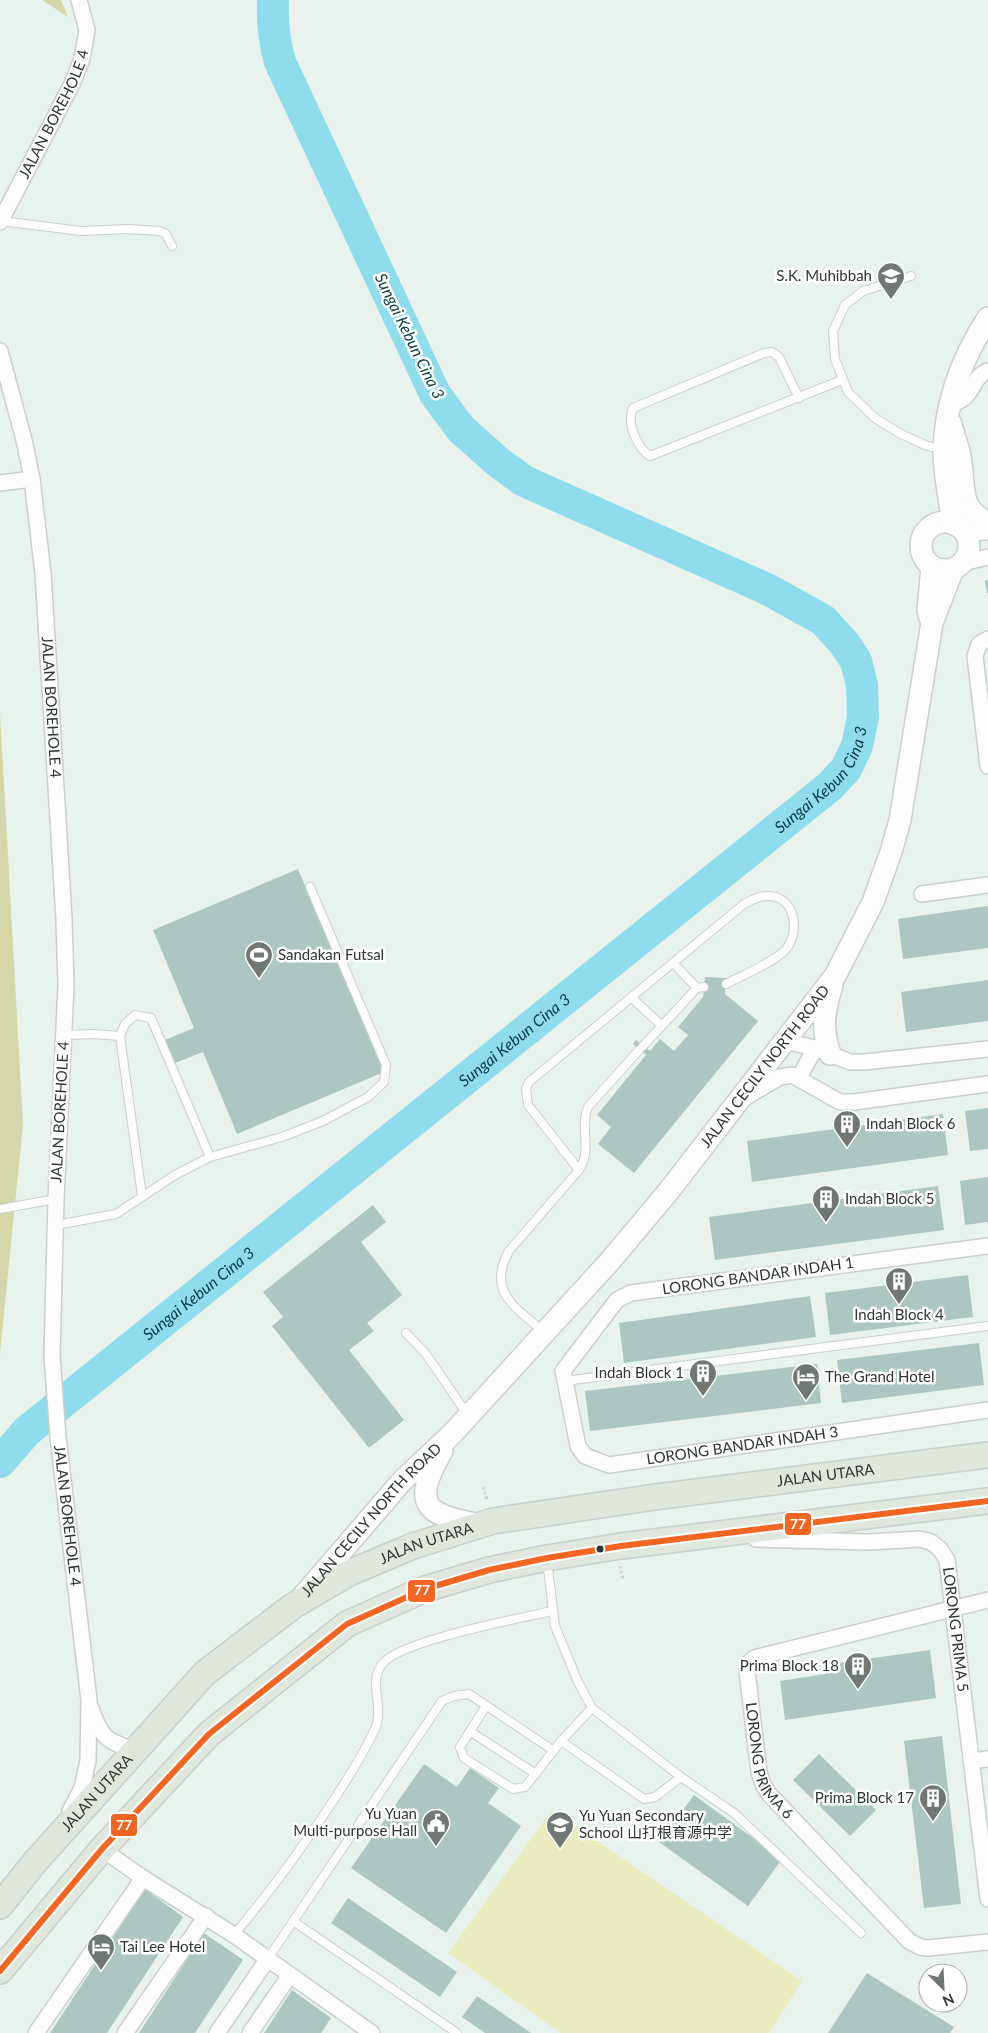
<svg xmlns="http://www.w3.org/2000/svg" width="988" height="2033" font-family="Lato,'Noto Sans SC',sans-serif">
<style>
.green{fill:#eaebbe}
.forest{fill:#d6d7a8}
.lines{fill:none;stroke-linecap:round;stroke-linejoin:round}
.river{stroke:#8fddec;stroke-width:32}
.building{fill:#acc6c2}
.service-casing{stroke:#c9d0cc;stroke-width:10}
.minor-casing{stroke:#c9d0cc;stroke-width:18}
.secondary-casing{stroke:#c9d0cc;stroke-width:24}
.trunk-casing{stroke:#c9cfcc;stroke-width:28}
.path{stroke:#cfd3d1;stroke-width:3;stroke-dasharray:2.5 2.5;stroke-linecap:butt}
.service{stroke:#fcfdfc;stroke-width:8}
.minor{stroke:#fcfdfc;stroke-width:15}
.secondary{stroke:#fcfdfc;stroke-width:21}
.trunk{stroke:#e0e7dc;stroke-width:25}
.bus-1-casing{stroke:#fff;stroke-width:10}
.bus-1{stroke:#f26522;stroke-width:6}
.bus-dot{fill:#2f3632;stroke:#fff;stroke-width:2}
.labels{text-anchor:middle;stroke-width:5;stroke-linejoin:round;paint-order:stroke}
.street-label{font-size:15px;fill:#2f3632;stroke:#fff}
.poi-label{font-size:15px;fill:#2f3632;stroke:#fff;text-anchor:start}
.water-label{font-size:16px;font-style:italic;fill:#073b45;stroke:#fff}
.line-badge{stroke:#fff;stroke-width:2}
.badge-label{font-size:14px;text-anchor:middle;font-weight:bold;fill:#fff}
</style>
<rect width="100%" height="100%" fill="#e9f3ee"/>
<path class="green" d="M552 1810 802 1981 769 2033H560L448 1953Z"/>
<g class="forest">
<path d="M42 0H61L68 17Z"/>
<path d="M0 712 23 1125 0 1353Z"/>
</g>
<g class="lines">
<path class="river" id="s1" d="M0 1462 27 1431 829 787 846 769 857 746 863 717 862 685 856 661 844 643 823 620 769 590 524 481 498 462 461 429 435 394 280 62C274 41 272 22 273 0"/>
</g>
<g class="building">
<path d="M988 580V593H987L985 581Z"/>
<path d="M298 869 384 1072 237 1134 203 1052 175 1063 165 1040 194 1028 153 930Z"/>
<path d="M988 906V948L903 959 898 919Z"/>
<path d="M705 977 726 978 725 994 758 1021 634 1173 598 1144 611 1127 597 1115 646 1055 633 1044 636 1040 650 1051 660 1039 674 1051 688 1035 678 1027 703 997Z"/>
<path d="M988 980V1021L906 1032 901 992Z"/>
<path d="M988 1108V1149L970 1151 965 1111Z"/>
<path d="M943 1114 948 1155 752 1182 747 1141Z"/>
<path d="M988 1177V1222L965 1225 960 1181Z"/>
<path d="M938 1186 944 1230 715 1260 709 1217Z"/>
<path d="M373 1205 386 1222 361 1242 402 1295 367 1323 374 1331 349 1350 404 1420 369 1448 272 1326 283 1317 263 1292Z"/>
<path d="M968 1275 973 1317 830 1335 825 1293Z"/>
<path d="M810 1296 816 1337 624 1363 619 1323Z"/>
<path d="M979 1343 984 1385 842 1403 837 1360Z"/>
<path d="M817 1364 821 1403 590 1431 585 1391Z"/>
<path d="M930 1650 936 1698 785 1720 780 1681 825 1674 824 1665Z"/>
<path d="M942 1736 961 1904 924 1908 904 1741Z"/>
<path d="M819 1754 876 1810 850 1836 793 1780Z"/>
<path d="M424 1764 457 1787 470 1768 499 1788 488 1803 521 1826 446 1933 351 1868Z"/>
<path d="M694 1795 782 1859 748 1906 659 1842Z"/>
<path d="M145 1889 183 1917 107 2033H50Z"/>
<path d="M348 1898 457 1972 440 1997 331 1923Z"/>
<path d="M204 1933 243 1960 195 2033H139Z"/>
<path d="M867 1973 954 2027 950 2033H828Z"/>
<path d="M292 1990 331 2018 321 2033H264Z"/>
<path d="M477 1996 531 2033H485L462 2017Z"/>
</g>
<g class="lines">
<g class="service-casing">
<g id="service">
<path d="M1 221 81 231 128 229 160 231 166 234 172 246"/>
<path d="M911 276 863 291 845 305 833 331 835 359 848 392 875 418 899 433 925 445 942 450"/>
<path d="M799 398 779 357 772 352 764 353 633 408C626 422 637 448 650 456L842 380"/>
<path d="M673 963 697 988"/>
<path d="M632 998 662 1026"/>
<path d="M64 1035 93 1034 120 1036 125 1024 135 1015 151 1018 210 1157"/>
<path d="M120 1036 142 1196"/>
<path d="M643 1046 697 988 704 987"/>
<path d="M639 1050 588 1107C579 1128 593 1149 579 1170L528 1105 526 1089 529 1082 744 904C752 900 760 895 769 896 796 897 800 932 786 949 775 962 741 976 726 984"/>
<path d="M0 1209 56 1199"/>
<path d="M56 1225 116 1214 175 1175 210 1157 282 1137 323 1121 368 1097 384 1082 386 1065 310 887"/>
<path d="M543 1331C514 1307 487 1291 509 1251L579 1170"/>
<path d="M406 1333 426 1354 467 1414"/>
<path d="M565 1381 988 1326"/>
<path d="M547 1560 555 1626 578 1682 592 1708 681 1777 734 1813 861 1933"/>
<path d="M486 1706 460 1747 464 1758 513 1789 525 1787 561 1741 592 1708"/>
<path d="M471 1732 536 1774"/>
<path d="M561 1741 644 1799 655 1797 681 1777"/>
<path d="M293 1921 457 2033"/>
<path d="M234 1935C269 1893 301 1850 331 1804 347 1780 363 1755 375 1729 385 1708 367 1681 383 1663 403 1640 518 1619 552 1611"/>
<path d="M267 1960 442 1701 454 1696 469 1694 554 1751"/>
</g>
</g>
<g class="minor-casing">
<g id="minor">
<path id="s2" d="M0 222 72 84 82 59 87 30 79 0"/>
<path id="s3" d="M0 351 24 440 32 479 43 573 64 919 66 985 56 1199 52 1356 58 1437 89 1700 88 1761 82 1788 70 1811"/>
<path d="M951 404C976 398 970 377 988 371"/>
<path d="M0 483 32 479"/>
<path d="M965 533 988 532"/>
<path d="M962 563 988 557"/>
<path d="M988 639 979 644 975 656 988 766"/>
<path d="M922 894 988 885"/>
<path d="M784 1041 815 1048 850 1062H864L988 1049"/>
<path d="M799 1078 815 1048"/>
<path d="M746 1097 780 1077 792 1075 840 1102H854L988 1084"/>
<path id="s4" d="M988 1246 631 1293 617 1300 563 1371 578 1446 585 1456 609 1465 988 1410"/>
<path id="s5" d="M756 1539 869 1542 920 1539 931 1542 940 1549 947 1560 988 1899"/>
<path id="s6" d="M988 1600 754 1658 748 1664 747 1671 759 1772 763 1784 769 1794 909 1941 920 1947 928 1948 988 1942"/>
<path d="M91 1708C101 1738 107 1742 136 1750"/>
<path d="M971 1761 988 1759"/>
<path d="M102 1849 143 1878 234 1935 372 2033"/>
<path d="M36 2033 143 1878"/>
<path d="M125 2033 206 1916"/>
<path d="M217 2033 267 1960"/>
<path d="M250 2033 290 1975"/>
</g>
</g>
<g class="secondary-casing">
<g id="secondary">
<path d="M951 424C954 437 960 450 961 463 965 491 959 508 988 523"/>
<circle cx="945" cy="546" r="24"/>
<path d="M953 524C950 501 944 475 944 451 945 403 962 358 988 318"/>
<path d="M930 618 928 610 932 566"/>
<path d="M830 1054C821 1026 824 1013 832 985"/>
<path d="M442 1451C410 1506 426 1516 482 1525"/>
<path id="s7" d="M304 1595 402 1481 452 1434 610 1261 668 1192 835 976 873 902 891 852 900 820 932 623 953 569"/>
</g>
</g>
<g class="trunk-casing">
<g id="trunk">
<path id="s8" d="M0 1906 35 1862 205 1673 293 1606 349 1573 413 1546 493 1521 655 1497 988 1455"/>
<path d="M0 1971 102 1849 209 1734 347 1624 425 1589 489 1570 547 1558 621 1546 988 1501"/>
</g>
</g>
<g class="path">
<path d="M483 1487 487 1500"/>
<path d="M620 1566 623 1580"/>
</g>
<use href="#service" class="service"/>
<use href="#minor" class="minor"/>
<use href="#secondary" class="secondary"/>
<use href="#trunk" class="trunk"/>
<g class="bus-1-casing">
<path id="bus-1" d="M0 1971 102 1849 209 1734 347 1624 425 1589 489 1570 547 1558 621 1546 988 1501"/>
</g>
<use href="#bus-1" class="bus-1"/>
</g>
<defs>
<g id="school-pin" transform="scale(1.4375)"><path d="M0 17L-7.5 6A9.5 9.5 0 1 1 7.5 6Z" fill="#707874" stroke="#fff"/><path d="M0-5L7-2L0 1L-7-2ZM-4 1L0 2.5L4 1V4Q0 6-4 4Z" fill="#fff"/></g>
<g id="stadium-pin" transform="scale(1.4375)"><path d="M0 17L-7.5 6A9.5 9.5 0 1 1 7.5 6Z" fill="#707874" stroke="#fff"/><path d="M0-5a6.5 5 0 1 0 0 10a6.5 5 0 1 0 0-10ZM-3.5-1.8h7v3.6h-7Z" fill="#fff"/></g>
<g id="building-pin" transform="scale(1.4375)"><path d="M0 17L-7.5 6A9.5 9.5 0 1 1 7.5 6Z" fill="#707874" stroke="#fff"/><path d="M-4-6H4V6H1V3H-1V6H-4ZM-2.5-4.3h1.7v1.8h-1.7ZM.8-4.3h1.7v1.8H.8ZM-2.5-1h1.7V.8h-1.7ZM.8-1h1.7V.8H.8Z" fill="#fff"/></g>
<g id="hotel-pin" transform="scale(1.4375)"><path d="M0 17L-7.5 6A9.5 9.5 0 1 1 7.5 6Z" fill="#707874" stroke="#fff"/><path d="M-6-4.5h1.5V1H6V5H4.5V3h-9V5H-6ZM-4 0a1.8 1.8 0 1 1 3.6 0ZM.5 0V-2.5h3Q6-2.5 6 0Z" fill="#fff"/></g>
<g id="civic-pin" transform="scale(1.4375)"><path d="M0 17L-7.5 6A9.5 9.5 0 1 1 7.5 6Z" fill="#707874" stroke="#fff"/><path d="M-.6-6.5H3V-4.5H.6V-3L4-1V1h2V6H-6V1h2V-1L-.6-3ZM-1.2 2.5V6h2.4V2.5Z" fill="#fff"/></g>
</defs>
<g fill-rule="evenodd">
<use href="#school-pin" x="891" y="276"/>
<use href="#stadium-pin" x="259" y="955"/>
<use href="#building-pin" x="847" y="1124"/>
<use href="#building-pin" x="826" y="1199"/>
<use href="#building-pin" x="899" y="1281"/>
<use href="#building-pin" x="703" y="1373"/>
<use href="#hotel-pin" x="806" y="1377"/>
<use href="#building-pin" x="858" y="1666"/>
<use href="#building-pin" x="933" y="1798"/>
<use href="#civic-pin" x="436" y="1823"/>
<use href="#school-pin" x="560" y="1825"/>
<use href="#hotel-pin" x="101" y="1947"/>
</g>
<circle class="bus-dot" cx="600" cy="1549" r="4.5"/>
<g class="labels">
<g class="street-label">
<text dy="5" stroke="none"><textPath href="#s2" startOffset="121">JALAN BOREHOLE 4</textPath></text>
<text dy="5" stroke="none"><textPath href="#s3" startOffset="361">JALAN BOREHOLE 4</textPath></text>
<text dy="5" stroke="none"><textPath href="#s7" startOffset="702">JALAN CECILY NORTH ROAD</textPath></text>
<text transform="translate(60 1112) rotate(-87)" y="5">JALAN BOREHOLE 4</text>
<text transform="translate(758 1276) rotate(-8)" y="5">LORONG BANDAR INDAH 1</text>
<text dy="5" stroke="none"><textPath href="#s4" startOffset="714">LORONG BANDAR INDAH 3</textPath></text>
<text dy="5" stroke="none"><textPath href="#s8" startOffset="975">JALAN UTARA</textPath></text>
<text dy="5" stroke="none"><textPath href="#s3" startOffset="1171">JALAN BOREHOLE 4</textPath></text>
<text dy="5" stroke="none"><textPath href="#s7" startOffset="101">JALAN CECILY NORTH ROAD</textPath></text>
<text dy="5" stroke="none"><textPath href="#s8" startOffset="569">JALAN UTARA</textPath></text>
<text dy="5" stroke="none"><textPath href="#s5" startOffset="270">LORONG PRIMA 5</textPath></text>
<text dy="5" stroke="none"><textPath href="#s6" startOffset="351">LORONG PRIMA 6</textPath></text>
<text dy="5" stroke="none"><textPath href="#s8" startOffset="149">JALAN UTARA</textPath></text>
</g>
<g class="poi-label">
<text x="872" y="281" text-anchor="end">S.K. Muhibbah</text>
<text x="278" y="960">Sandakan Futsal</text>
<text x="866" y="1129">Indah Block 6</text>
<text x="845" y="1204">Indah Block 5</text>
<text x="899" y="1320" text-anchor="middle">Indah Block 4</text>
<text x="684" y="1378" text-anchor="end">Indah Block 1</text>
<text x="825" y="1382">The Grand Hotel</text>
<text x="839" y="1671" text-anchor="end">Prima Block 18</text>
<text x="914" y="1803" text-anchor="end">Prima Block 17</text>
<text x="417" y="1819" text-anchor="end">Yu Yuan<tspan x="417" dy="17">Multi-purpose Hall</tspan></text>
<text x="579" y="1821">Yu Yuan Secondary<tspan x="579" dy="17">School 山打根育源中学</tspan></text>
<text x="120" y="1952">Tai Lee Hotel</text>
</g>
<g class="water-label">
<text transform="translate(410 336) rotate(64)" y="6">Sungai Kebun Cina 3</text>
<text dy="6" stroke="none"><textPath href="#s1" startOffset="1071">Sungai Kebun Cina 3</textPath></text>
<text dy="6" stroke="none"><textPath href="#s1" startOffset="666">Sungai Kebun Cina 3</textPath></text>
<text dy="6" stroke="none"><textPath href="#s1" startOffset="261">Sungai Kebun Cina 3</textPath></text>
</g>
</g>
<g class="line-badge">
<rect x="784" y="1512" width="28" height="24" rx="5" fill="#f26522"/>
<rect x="407" y="1579" width="29" height="24" rx="5" fill="#f26522"/>
<rect x="110" y="1813" width="28" height="24" rx="5" fill="#f26522"/>
</g>
<g class="badge-label">
<text x="798" y="1529">77</text>
<text x="422" y="1595">77</text>
<text x="124" y="1830">77</text>
</g>
<g transform="translate(943 1988) rotate(156)"><circle r="24" fill="#ffffff" stroke="#acafad"/>
<path d="M0-4L9 19L0 12L-9 19Z" fill="#707874"/>
<text y="-8" font-size="14" font-weight="bold" text-anchor="middle" fill="#2f3632">N</text>
</g>
</svg>
